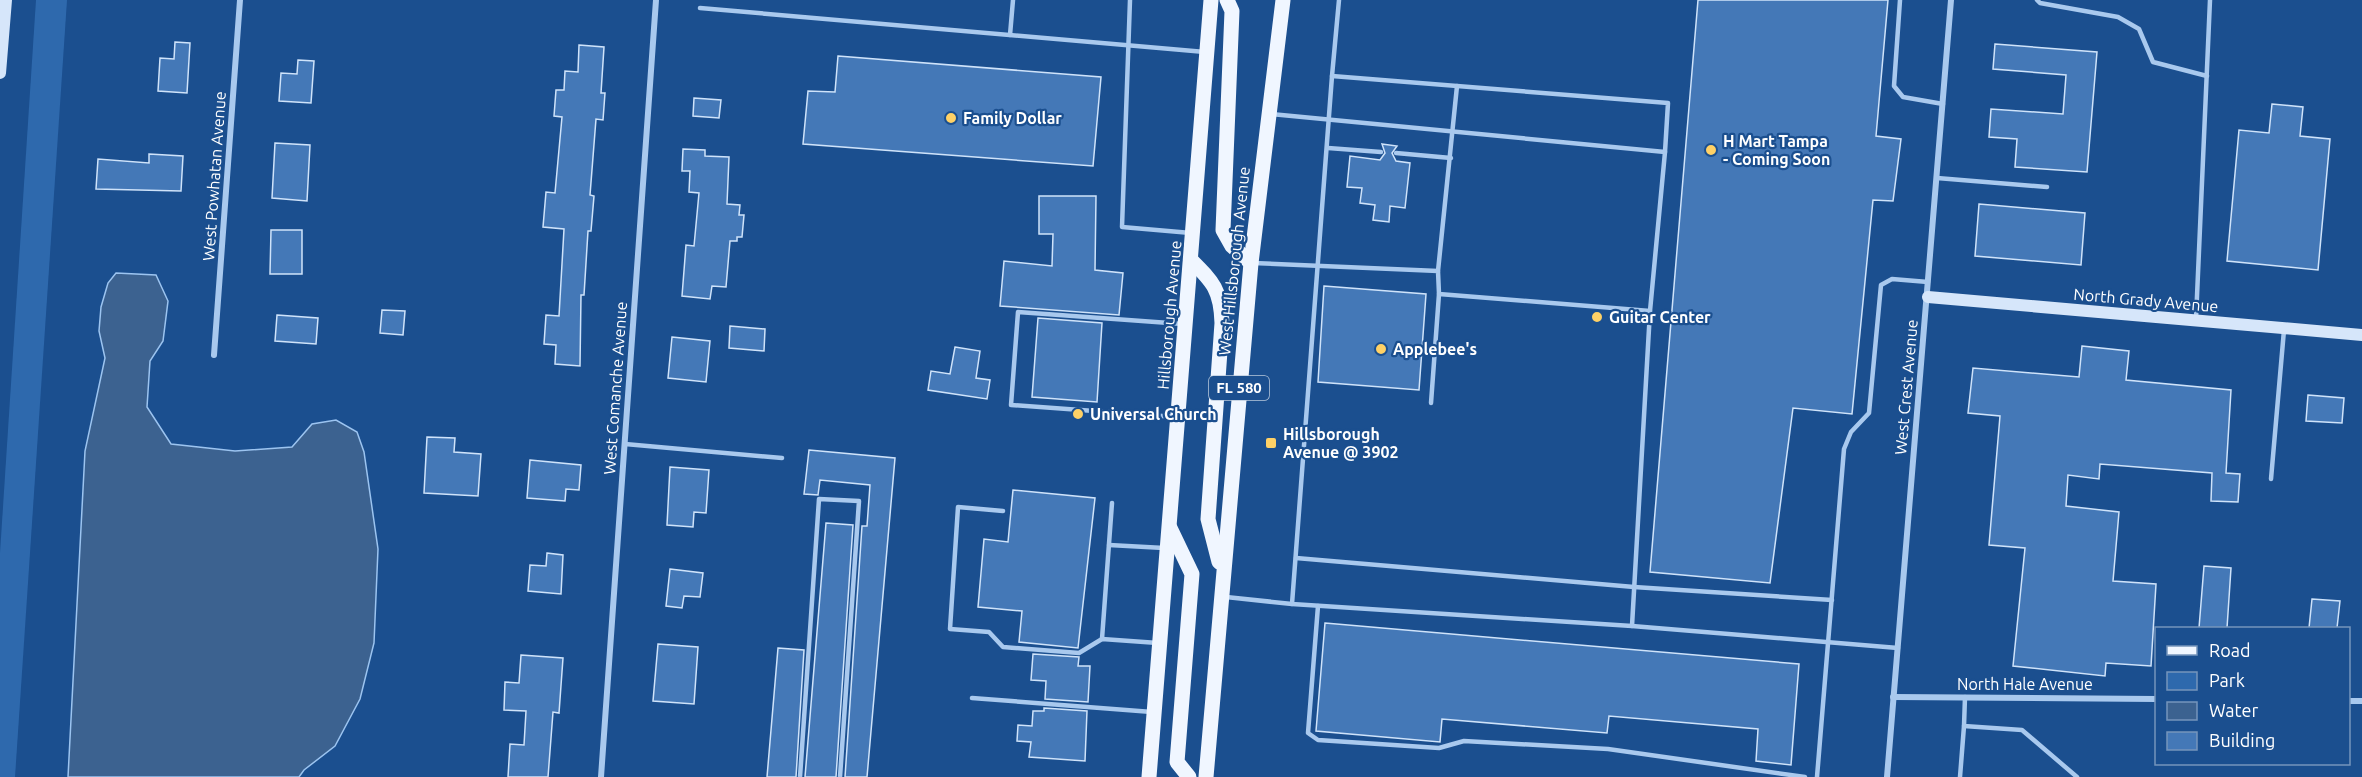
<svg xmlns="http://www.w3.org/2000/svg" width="2362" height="777" font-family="Ubuntu,sans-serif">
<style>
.green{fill:#2e69ad}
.water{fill:#3c6290;stroke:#9cc4f0;stroke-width:1.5}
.building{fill:#4478b7;stroke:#cfe3fa;stroke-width:1.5}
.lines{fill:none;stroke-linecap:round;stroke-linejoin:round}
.lane{stroke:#a9c9ee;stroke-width:4.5}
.street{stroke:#a9c9ee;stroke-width:6}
.secondary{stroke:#d6e6fa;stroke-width:12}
.primary{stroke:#f0f6ff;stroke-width:15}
.poi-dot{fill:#ffd166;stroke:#1b4f8f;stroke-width:2}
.labels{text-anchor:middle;stroke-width:4.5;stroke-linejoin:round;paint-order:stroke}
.shield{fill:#1b4f8f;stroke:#bbcadd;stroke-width:1.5}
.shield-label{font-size:15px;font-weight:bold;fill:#fff}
.poi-label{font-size:16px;font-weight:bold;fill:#fff;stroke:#1b4f8f;text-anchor:start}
.street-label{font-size:16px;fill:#fff;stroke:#1b4f8f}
</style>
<rect width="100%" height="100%" fill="#1b4f8f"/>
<path class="green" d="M36 0H67L15 777H0V553Z"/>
<path class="water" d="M116 273 156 275 168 301 163 341 150 361 147 407 171 444 235 451 292 447 312 424 336 420 357 432 364 452 378 549 374 643 360 699 335 746 304 770 299 777H68L85 451 105 358 99 331 101 307 108 283Z"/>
<g class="building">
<path d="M1698 0H1888L1876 136 1901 139 1893 201 1873 200 1852 414 1793 408 1770 583 1650 572Z"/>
<path d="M175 42 190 43 187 93 158 91 160 58 174 59Z"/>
<path d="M1995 44 2097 52 2087 172 2015 167 2017 139 1989 137 1991 109 2063 114 2066 75 1993 69Z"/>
<path d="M579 45 604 47 601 93H605L603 120 596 119 590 195 594 196 591 231H588L584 295H581L580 366 555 364 556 345 544 344 546 315 559 316 564 229 543 227 546 192 555 193 562 117 554 116 556 90H564L565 71 578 72Z"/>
<path d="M838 56 1101 77 1093 166 803 144 808 91 835 92Z"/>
<path d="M298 60 314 61 311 103 279 101 281 73 297 74Z"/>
<path d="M694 98 721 100 719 118 693 116Z"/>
<path d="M2272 104 2303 107 2300 136 2330 139 2318 270 2227 261 2239 130 2269 133Z"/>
<path d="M275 143 310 145 307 201 272 198Z"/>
<path d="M1382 144 1397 146 1392 153 1396 161 1410 163 1405 208 1390 206 1389 222 1373 220 1375 205 1360 203 1362 188 1347 187 1350 156 1380 160 1385 153Z"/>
<path d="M683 149 705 150V156L729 157 727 204 740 205 739 215H744L742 237H737V241H730L726 287 712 286 710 299 682 296 686 245 694 246 699 193 689 192 690 171H682Z"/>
<path d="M149 154 183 156 181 191 96 189 98 159 149 163Z"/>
<path d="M1039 196H1096L1095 270 1123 273 1119 315 1000 306 1004 261 1052 266 1053 234H1039Z"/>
<path d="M1979 204 2085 213 2081 265 1975 256Z"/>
<path d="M271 230H302V274H270Z"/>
<path d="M1324 286 1426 294 1419 390 1318 382Z"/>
<path d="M382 310 405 311 403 335 380 333Z"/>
<path d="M277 315 318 318 316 344 275 341Z"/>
<path d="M1038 318 1102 323 1097 402 1032 397Z"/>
<path d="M730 326 765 329 764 351 729 348Z"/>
<path d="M672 337 710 341 706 382 668 378Z"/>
<path d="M2082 346 2129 351 2126 380 2231 390 2226 473 2240 474 2238 502 2211 501 2212 473 2100 464 2099 479 2068 475 2066 506 2119 512 2113 581 2156 584 2151 666 2106 663 2105 676 2013 666 2025 548 1989 545 2000 416 1968 413 1973 368 2079 377Z"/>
<path d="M955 347 980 351 976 378 990 380 987 399 928 390 931 371 950 374Z"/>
<path d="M2308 395 2344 398 2342 423 2306 421Z"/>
<path d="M427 437 455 438 454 452 481 454 478 496 424 493Z"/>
<path d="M809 450 895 458 867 777H845L862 526H867L870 485 820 480 818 495 804 494Z"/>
<path d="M530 460 581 465 579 490 566 489 565 501 527 498Z"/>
<path d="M670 467 709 470 706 513 694 512 693 527 667 525Z"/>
<path d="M1013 490 1095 498 1078 648 1019 642 1022 611 978 607 984 539 1008 542Z"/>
<path d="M826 523 853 525 836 777H805Z"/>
<path d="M547 553 563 555 561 594 528 591 530 565 546 566Z"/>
<path d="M2204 566 2231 568 2227 628H2199Z"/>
<path d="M670 569 703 573 700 597 684 596 682 608 666 606Z"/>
<path d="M2312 599 2340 601 2337 628H2309Z"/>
<path d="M1325 623 1799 664 1791 765 1756 761 1758 729 1609 716 1607 733 1442 719 1440 742 1316 731Z"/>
<path d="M658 644 698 647 694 704 653 701Z"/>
<path d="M778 648 804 650 796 777H767Z"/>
<path d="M1033 654 1079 657 1078 666H1090L1088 702 1045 699 1046 681 1031 680Z"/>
<path d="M521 655 563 658 559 713 553 712 548 777H508L510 744 524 745 526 711 504 710 505 682 519 683Z"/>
<path d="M1044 708 1087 711 1085 761 1029 757 1031 742 1017 741 1018 725 1032 726 1033 711H1044Z"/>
</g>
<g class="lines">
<g class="lane">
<path d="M1130 0 1122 227 1191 233"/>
<path d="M1900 0 1894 86 1903 97 1943 104"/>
<path d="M2037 0 2040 3 2118 17 2139 29 2153 62 2207 76"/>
<path d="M700 8 1205 52"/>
<path d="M1010 35 1013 0"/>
<path d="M1271 114 1665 152 1668 103 1332 76 1339 0"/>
<path d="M1328 148 1381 152"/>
<path d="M1396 153 1451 158"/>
<path d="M1937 178 2047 187"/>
<path d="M1438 271 1457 86"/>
<path d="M1650 311 1665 152"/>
<path d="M2196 319 2210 0"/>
<path d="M1431 403 1439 294"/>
<path d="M1176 417 1011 405 1018 312 1183 324"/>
<path d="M625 444 782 458"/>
<path d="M2271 479 2284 330"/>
<path d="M1003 511 958 507 950 629 989 632 1003 647 1079 653 1102 639 1158 643"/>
<path d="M1109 545 1164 548"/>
<path d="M1296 558 1634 587 1832 600"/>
<path d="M1226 597 1292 604 1632 626 1650 311 1439 294 1438 271 1253 263"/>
<path d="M1292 604 1332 76"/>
<path d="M1318 606 1308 733 1318 740 1439 748 1464 741 1608 749 1805 777"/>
<path d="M1632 626 1898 648"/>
<path d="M1102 639 1112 503"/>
<path d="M1965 697 1964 726 2022 730 2077 777"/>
<path d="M972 698 1152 712"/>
<path d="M800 777 819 499 859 501 840 777"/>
<path d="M1817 777 1844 449 1851 432 1869 413 1881 285 1892 279 1928 282"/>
<path d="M1960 777 1964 726"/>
</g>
<g class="street">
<path d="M214 355 240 0"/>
<path d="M1893 697 2156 699"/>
<path d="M2348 701H2362"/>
<path d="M601 777 656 0"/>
<path d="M1887 777 1951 0"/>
</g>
<g class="secondary">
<path d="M0 73 6 0"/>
<path d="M1928 297 2362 335"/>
</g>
<g class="primary">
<path d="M1227 0 1232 11 1223 230 1232 246 1251 263"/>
<path d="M1191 260C1213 282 1221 290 1222 323L1208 519 1219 562"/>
<path d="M1170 528 1192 574 1177 762 1189 777"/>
<path d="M1149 777 1211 0"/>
<path d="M1206 777 1251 263 1283 0"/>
</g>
</g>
<g class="poi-dot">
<circle cx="951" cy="118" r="6"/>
<circle cx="1711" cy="150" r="6"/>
<circle cx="1597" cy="317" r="6"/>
<circle cx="1381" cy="349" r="6"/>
<circle cx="1078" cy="414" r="6"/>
<rect x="1265" y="437" width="12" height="12" rx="3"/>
</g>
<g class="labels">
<rect class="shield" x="1209" y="376" width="60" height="24" rx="4.5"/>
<g class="shield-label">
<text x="1239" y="393">FL 580</text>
</g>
<g class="poi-label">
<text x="963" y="124">Family Dollar</text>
<text x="1723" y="147">H Mart Tampa<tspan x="1723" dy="18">- Coming Soon</tspan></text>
<text x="1609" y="323">Guitar Center</text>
<text x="1393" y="355">Applebee's</text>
<text x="1090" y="420">Universal Church</text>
<text x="1283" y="440">Hillsborough<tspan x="1283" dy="18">Avenue @ 3902</tspan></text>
</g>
<g class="street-label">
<text transform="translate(214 176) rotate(-86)" y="6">West Powhatan Avenue</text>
<text transform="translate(1234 261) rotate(-84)" y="6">West Hillsborough Avenue</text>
<text transform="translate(2146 300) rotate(5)" y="6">North Grady Avenue</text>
<text transform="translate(1169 315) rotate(-85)" y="6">Hillsborough Avenue</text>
<text transform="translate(1906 387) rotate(-85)" y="6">West Crest Avenue</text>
<text transform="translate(615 388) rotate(-86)" y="6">West Comanche Avenue</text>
<text x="2025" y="690">North Hale Avenue</text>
</g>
</g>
<rect x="2155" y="627" width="195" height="138" fill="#1b4f8f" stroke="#7695bc" stroke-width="1.5"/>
<rect x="2167" y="646" width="30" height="9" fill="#f0f6ff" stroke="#7695bc" stroke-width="1.5"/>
<text x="2209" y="657" font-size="18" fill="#ffffff">Road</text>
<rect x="2167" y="672" width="30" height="18" fill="#2e69ad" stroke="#7695bc" stroke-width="1.5"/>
<text x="2209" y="687" font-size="18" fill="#ffffff">Park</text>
<rect x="2167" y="702" width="30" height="18" fill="#3c6290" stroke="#7695bc" stroke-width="1.5"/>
<text x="2209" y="717" font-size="18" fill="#ffffff">Water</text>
<rect x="2167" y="732" width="30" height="18" fill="#4478b7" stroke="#7695bc" stroke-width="1.5"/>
<text x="2209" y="747" font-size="18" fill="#ffffff">Building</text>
</svg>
